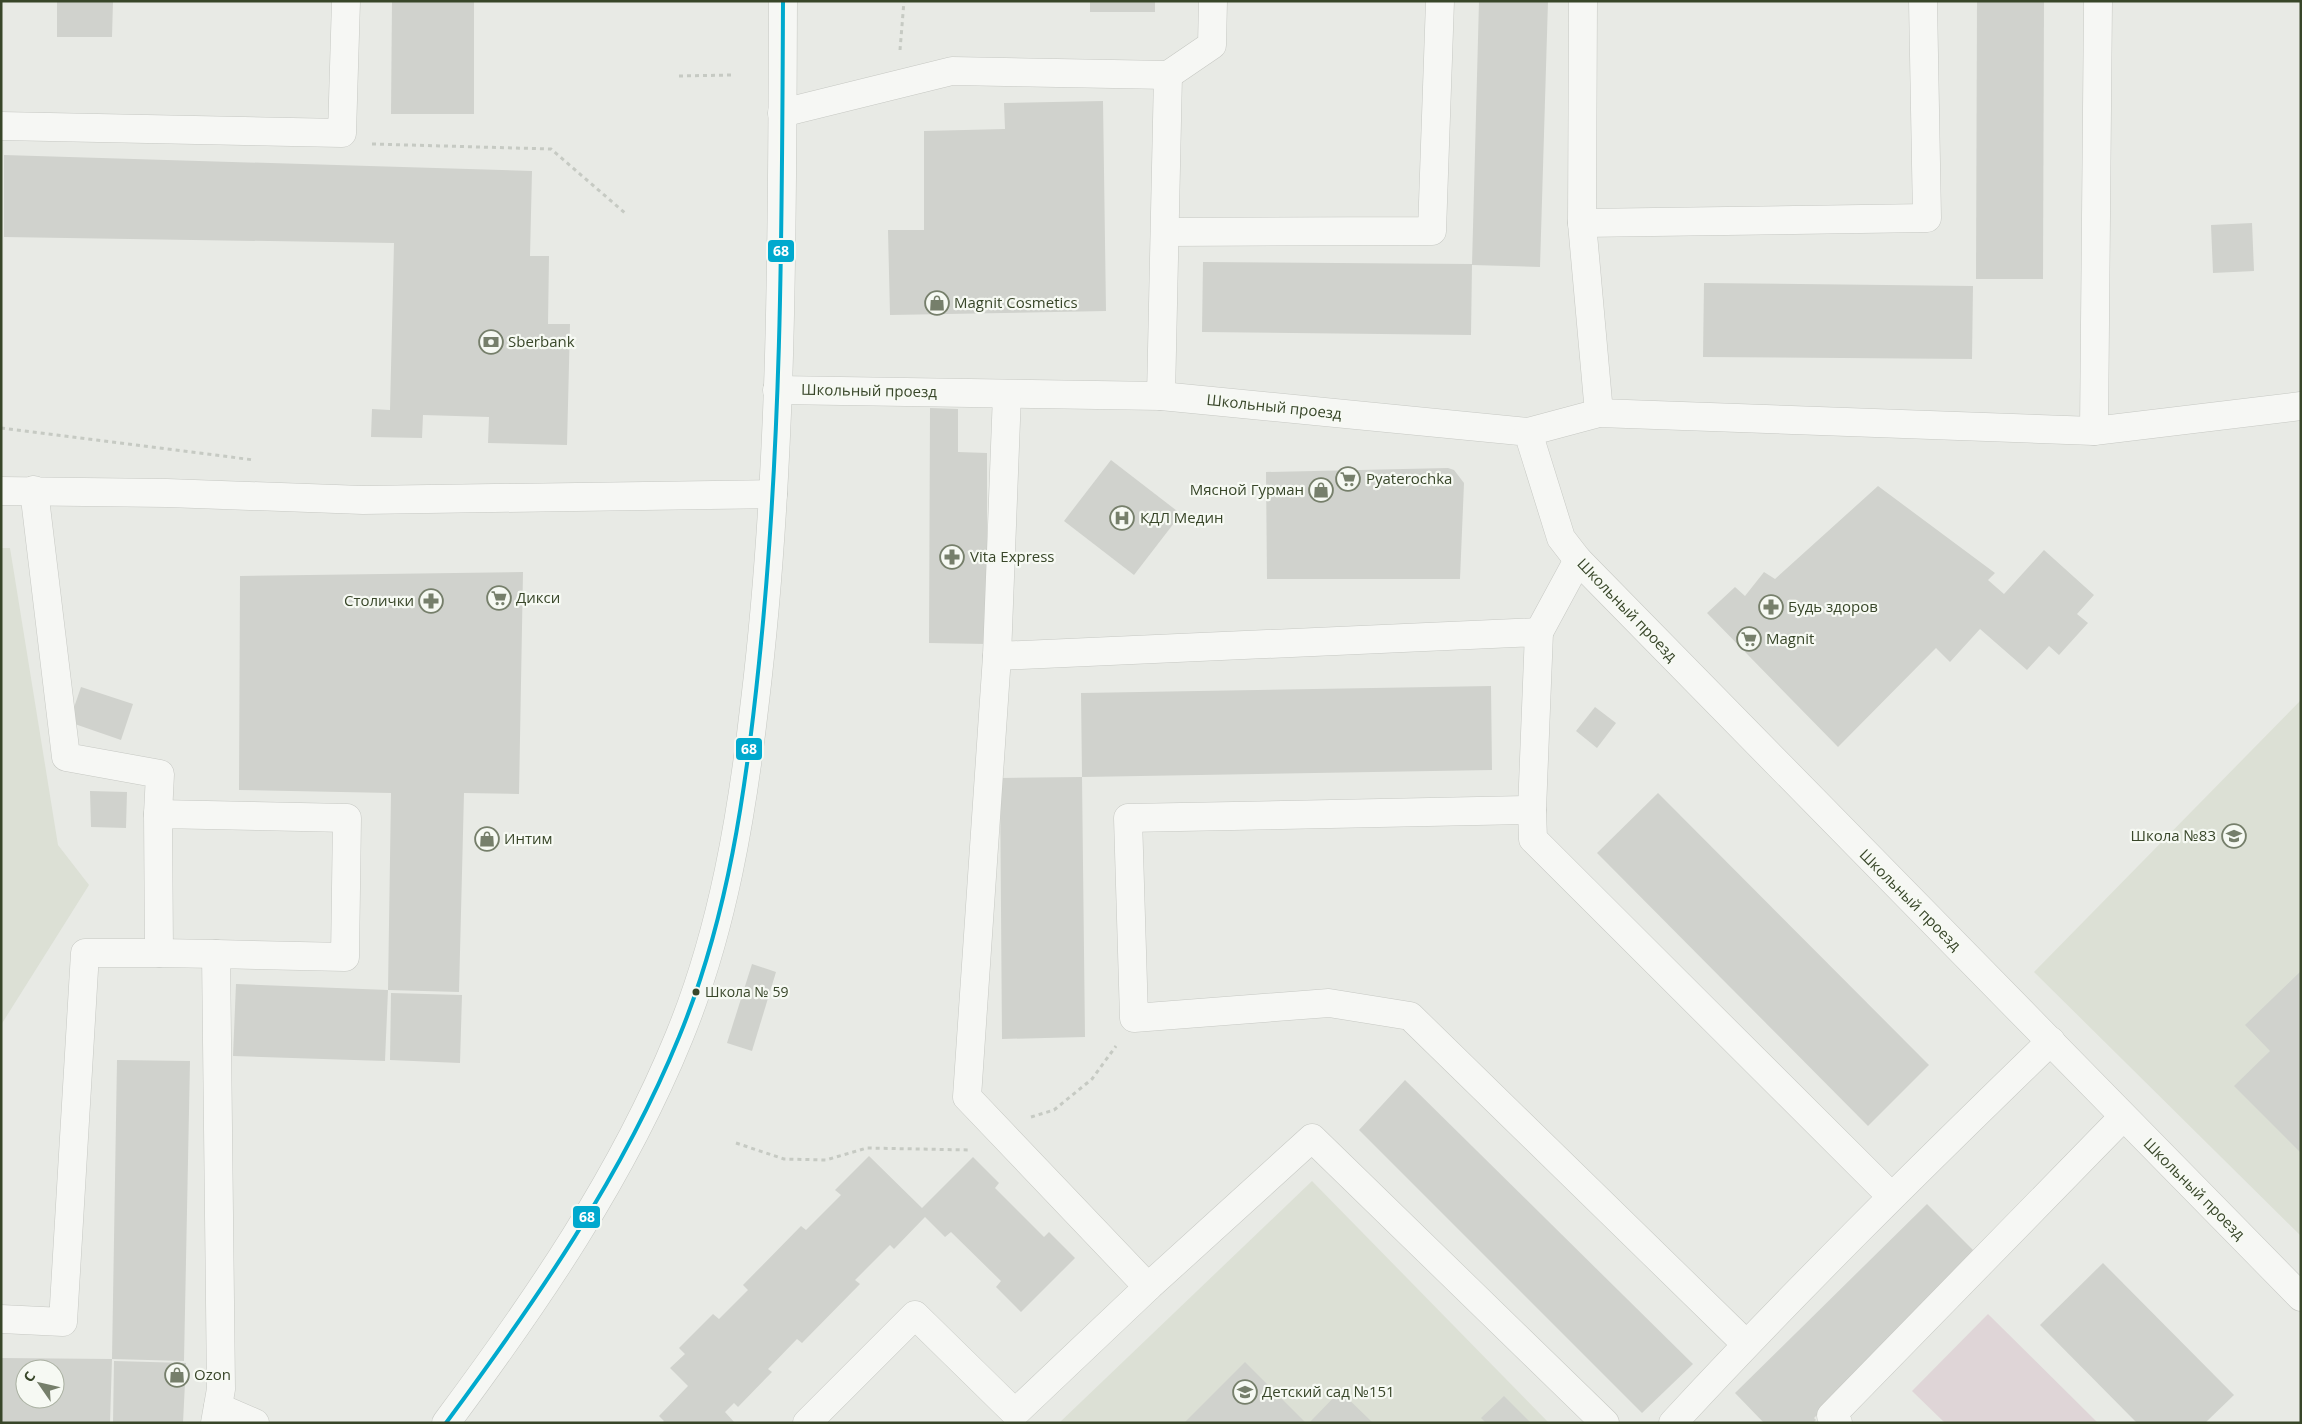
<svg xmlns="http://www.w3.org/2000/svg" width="2302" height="1424" font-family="'Open Sans',sans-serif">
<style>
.built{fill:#dce0d5}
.green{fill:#dfd5d7}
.building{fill:#d0d2cd;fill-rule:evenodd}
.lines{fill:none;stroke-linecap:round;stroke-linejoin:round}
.minor-casing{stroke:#c6c8c3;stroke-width:29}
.path{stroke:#c6cac3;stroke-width:3;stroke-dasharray:4 4;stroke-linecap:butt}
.minor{stroke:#f6f7f4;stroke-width:28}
.bus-1-casing{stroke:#f6f9f3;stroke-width:8}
.bus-1{stroke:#00a9ce;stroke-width:4}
.bus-dot{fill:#384629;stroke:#f6f9f3;stroke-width:2}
.labels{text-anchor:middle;stroke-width:4.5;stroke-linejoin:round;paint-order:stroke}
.bus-label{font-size:14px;fill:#384629;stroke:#f6f9f3;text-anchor:start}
.poi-label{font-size:15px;fill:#384629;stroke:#f6f9f3;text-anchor:start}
.street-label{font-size:15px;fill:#384629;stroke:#f6f9f3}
.line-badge{stroke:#f6f9f3;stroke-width:2}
.badge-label{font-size:14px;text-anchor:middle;font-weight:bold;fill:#fff}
</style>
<rect width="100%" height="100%" fill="#e8eae5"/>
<g class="built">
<path d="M1 548H10L58 845 89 885 1 1025Z"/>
<path d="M2301 700V1236L2034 972Z"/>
<path d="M1312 1181 1549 1423H1059Z"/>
</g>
<path class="green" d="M1988 1314 2098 1423H1945L1912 1391Z"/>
<g class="building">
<path d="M57 1H113L112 37H57Z"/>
<path d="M392 1H474V114H391Z"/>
<rect x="1090" y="1" width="65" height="11"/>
<path d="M1479 1H1548L1540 267 1472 265Z"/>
<path d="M1977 1H2044L2043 279H1976Z"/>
<path d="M1103 101 1106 311 890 315 888 230H924V131L1005 129 1004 103Z"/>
<path d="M4 155 532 171 530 256H549L548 324H570L567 445 488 443 489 417 423 415 422 438 371 437 372 409 390 410 394 243 4 237Z"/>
<path d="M2252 223 2254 271 2213 273 2211 225Z"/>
<path d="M1203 262 1472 264 1471 335 1202 332Z"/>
<path d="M1704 283 1973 286 1972 359 1703 357Z"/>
<path d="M930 408 958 409V452L987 453V644L929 643Z"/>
<path d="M1111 460 1181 514 1134 575 1064 521Z"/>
<path d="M1448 468 1454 470 1464 483 1460 579H1267L1266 472Z"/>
<path d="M1878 486 1995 573 1988 580 2004 594 2044 550 2094 595 2077 614 2088 623 2059 655 2049 646 2027 670 1980 629 1950 662 1936 648 1838 747 1707 613 1735 587 1745 596 1764 572 1775 579Z"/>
<path d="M523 572 519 794 464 793 459 992 388 990 391 793 239 790 240 576Z"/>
<path d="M1491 686 1492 770 1082 777 1085 1037 1002 1039 1000 778 1082 777 1081 693Z"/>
<path d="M81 687 133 704 121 740 69 722Z"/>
<path d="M1595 707 1616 723 1597 748 1576 731Z"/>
<path d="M90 791 127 792 126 828 91 827Z"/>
<path d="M1658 793 1929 1065 1868 1126 1597 853Z"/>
<path d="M752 964 776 972 752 1051 727 1043Z"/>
<path d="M2301 971V1153L2234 1086 2270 1051 2245 1025Z"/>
<path d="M236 984 388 990 385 1061 233 1056Z"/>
<path d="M391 993 462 995 460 1063 390 1060Z"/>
<path d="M117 1060 190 1061 184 1361 112 1359Z"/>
<path d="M1405 1080 1693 1364 1642 1413 1359 1130Z"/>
<path d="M869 1156 922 1208 973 1157 999 1183 995 1188 1044 1237 1049 1232 1075 1258 1021 1312 996 1287 1001 1281 951 1232 945 1237 925 1217 894 1249 890 1245 855 1280 860 1284 802 1343 797 1339 768 1369 772 1372 738 1407 734 1403 725 1412 735 1423H662L664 1421 659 1416 688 1386 670 1368 685 1354 679 1348 713 1314 719 1319 748 1290 743 1285 801 1226 806 1230 841 1195 835 1190Z"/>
<path d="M1927 1204 1983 1260 1854 1379 1814 1418 1816 1420 1813 1423H1764L1735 1393Z"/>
<path d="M2103 1263 2234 1395 2205 1423H2137L2040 1325Z"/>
<path d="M1 1358 112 1359 110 1423H1ZM25 1369H55V1399H25Z"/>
<path d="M114 1361 186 1363 183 1423H113Z"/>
<path d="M1245 1362 1306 1423H1184Z"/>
<path d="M1340 1391 1373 1423H1309Z"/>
<path d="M1504 1396 1531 1423H1486L1481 1418Z"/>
</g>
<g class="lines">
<g class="minor-casing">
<g id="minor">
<path d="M1583 1 1582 223 1599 413"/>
<path d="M782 113 952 71 1168 75 1212 45 1213 1"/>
<path d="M1 126 342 133 346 1"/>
<path d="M1582 223 1927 218 1923 1"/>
<path d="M1165 232 1432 231 1440 1"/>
<path d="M777 390 1161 396 1528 432 1561 538 1578 560 2301 1297"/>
<path d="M1007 394 997 656 967 1097 1148 1287 1312 1138 1605 1423"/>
<path d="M1161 396 1168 75"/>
<path d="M2094 431 2301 406"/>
<path d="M1528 432 1599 413 2094 431 2098 1"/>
<path d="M34 490 66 757 160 774 158 814"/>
<path d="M1 491 167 493 363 500 773 494"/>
<path d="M1539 632 1578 560"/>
<path d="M997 656 1539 632 1532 810 1533 839 1891 1196"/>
<path d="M1532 810 1128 818 1134 1018 1329 1003 1410 1016 1746 1344"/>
<path d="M159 953 216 954"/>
<path d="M1 1319 63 1322 85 953H159L158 814 347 818 345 957 216 954 221 1389 215 1423"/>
<path d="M218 1407 255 1423"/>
<path d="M446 1423C536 1302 622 1177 679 1037 723 930 742 815 755 701 783 469 782 234 783 1"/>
<path d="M807 1423 915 1315 1015 1413 1148 1287"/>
<path d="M1673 1423C1795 1291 1922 1166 2051 1041"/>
<path d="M1838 1423 1831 1416 2123 1117"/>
</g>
</g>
<g class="path">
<path d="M900 50 904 1"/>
<path d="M679 76 732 75"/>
<path d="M372 144 551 149 625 213"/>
<path d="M1 428 254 460"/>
<path d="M1031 1117 1054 1110 1092 1079 1116 1046"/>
<path d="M736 1143 784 1159 826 1160 867 1148 971 1150"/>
</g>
<use href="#minor" class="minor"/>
<g class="bus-1-casing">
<path id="bus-1" d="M446 1423C535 1302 622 1177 679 1037 728 918 746 790 759 663 782 443 782 222 783 1"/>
</g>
<use href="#bus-1" class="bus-1"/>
</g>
<defs>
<g id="shop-ring" transform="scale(1.25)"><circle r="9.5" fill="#f6f9f3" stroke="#767f6b" stroke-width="1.5"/><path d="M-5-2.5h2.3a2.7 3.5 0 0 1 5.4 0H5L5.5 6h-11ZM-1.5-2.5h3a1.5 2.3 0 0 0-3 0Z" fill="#767f6b"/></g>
<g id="bank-ring" transform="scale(1.25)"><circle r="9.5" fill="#f6f9f3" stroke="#767f6b" stroke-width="1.5"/><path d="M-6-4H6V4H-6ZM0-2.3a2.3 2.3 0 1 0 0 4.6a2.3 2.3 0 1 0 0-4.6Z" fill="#767f6b"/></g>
<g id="supermarket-ring" transform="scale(1.25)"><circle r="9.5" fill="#f6f9f3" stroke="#767f6b" stroke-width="1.5"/><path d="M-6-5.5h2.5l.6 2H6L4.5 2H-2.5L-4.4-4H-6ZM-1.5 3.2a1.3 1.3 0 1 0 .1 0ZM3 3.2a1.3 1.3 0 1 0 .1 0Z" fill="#767f6b"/></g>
<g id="hospital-ring" transform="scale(1.25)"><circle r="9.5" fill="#f6f9f3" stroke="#767f6b" stroke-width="1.5"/><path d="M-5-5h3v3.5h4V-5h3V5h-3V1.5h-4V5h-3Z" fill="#767f6b"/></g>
<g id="pharmacy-ring" transform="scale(1.25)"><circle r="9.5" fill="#f6f9f3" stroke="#767f6b" stroke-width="1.5"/><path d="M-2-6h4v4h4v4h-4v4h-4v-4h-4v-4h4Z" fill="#767f6b"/></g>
<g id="school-ring" transform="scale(1.25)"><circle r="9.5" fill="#f6f9f3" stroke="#767f6b" stroke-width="1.5"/><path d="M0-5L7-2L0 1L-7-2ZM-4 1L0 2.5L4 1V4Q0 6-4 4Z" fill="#767f6b"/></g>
</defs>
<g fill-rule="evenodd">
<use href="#shop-ring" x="937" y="303"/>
<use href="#bank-ring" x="491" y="342"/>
<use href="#supermarket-ring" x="1348" y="479"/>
<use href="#shop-ring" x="1321" y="490"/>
<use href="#hospital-ring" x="1122" y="518"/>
<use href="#pharmacy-ring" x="952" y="557"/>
<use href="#supermarket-ring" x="499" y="598"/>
<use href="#pharmacy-ring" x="431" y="601"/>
<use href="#pharmacy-ring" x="1771" y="607"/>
<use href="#supermarket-ring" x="1749" y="639"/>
<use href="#school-ring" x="2234" y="836"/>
<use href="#shop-ring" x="487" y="839"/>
<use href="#shop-ring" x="177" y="1375"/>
<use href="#school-ring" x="1245" y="1392"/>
</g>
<circle class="bus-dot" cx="696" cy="992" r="4.5"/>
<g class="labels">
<g class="bus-label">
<text x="705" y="997">Школа № 59</text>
</g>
<g class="poi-label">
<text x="954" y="308">Magnit Cosmetics</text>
<text x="508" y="347">Sberbank</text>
<text x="1366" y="484">Pyaterochka</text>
<text x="1304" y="495" text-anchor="end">Мясной Гурман</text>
<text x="1140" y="523">КДЛ Медин</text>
<text x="970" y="562">Vita Express</text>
<text x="516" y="603">Дикси</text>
<text x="414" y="606" text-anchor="end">Столички</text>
<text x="1788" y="612">Будь здоров</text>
<text x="1766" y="644">Magnit</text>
<text x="2216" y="841" text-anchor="end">Школа №83</text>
<text x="504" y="844">Интим</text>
<text x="194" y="1380">Ozon</text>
<text x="1262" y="1397">Детский сад №151</text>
</g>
<g class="street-label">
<text transform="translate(869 391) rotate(1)" y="5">Школьный проезд</text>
<text transform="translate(1274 407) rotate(6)" y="5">Школьный проезд</text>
<text transform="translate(1627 610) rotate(46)" y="5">Школьный проезд</text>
<text transform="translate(1910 900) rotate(45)" y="5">Школьный проезд</text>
<text transform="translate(2194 1189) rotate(45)" y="5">Школьный проезд</text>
</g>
</g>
<g class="line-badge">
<rect x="767" y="239" width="28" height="24" rx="5" fill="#00a9ce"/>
<rect x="735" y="737" width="28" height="24" rx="5" fill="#00a9ce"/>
<rect x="572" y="1205" width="29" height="24" rx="5" fill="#00a9ce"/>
</g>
<g class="badge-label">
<text x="781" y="256">68</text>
<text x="749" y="754">68</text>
<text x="587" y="1222">68</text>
</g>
<rect width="2302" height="1424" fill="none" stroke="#384629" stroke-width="5"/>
<g transform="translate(40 1384) rotate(304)"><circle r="24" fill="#f6f9f3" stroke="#aab1a2"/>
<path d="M0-4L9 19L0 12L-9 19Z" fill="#767f6b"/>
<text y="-8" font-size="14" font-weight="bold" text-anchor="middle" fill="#384629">С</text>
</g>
</svg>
